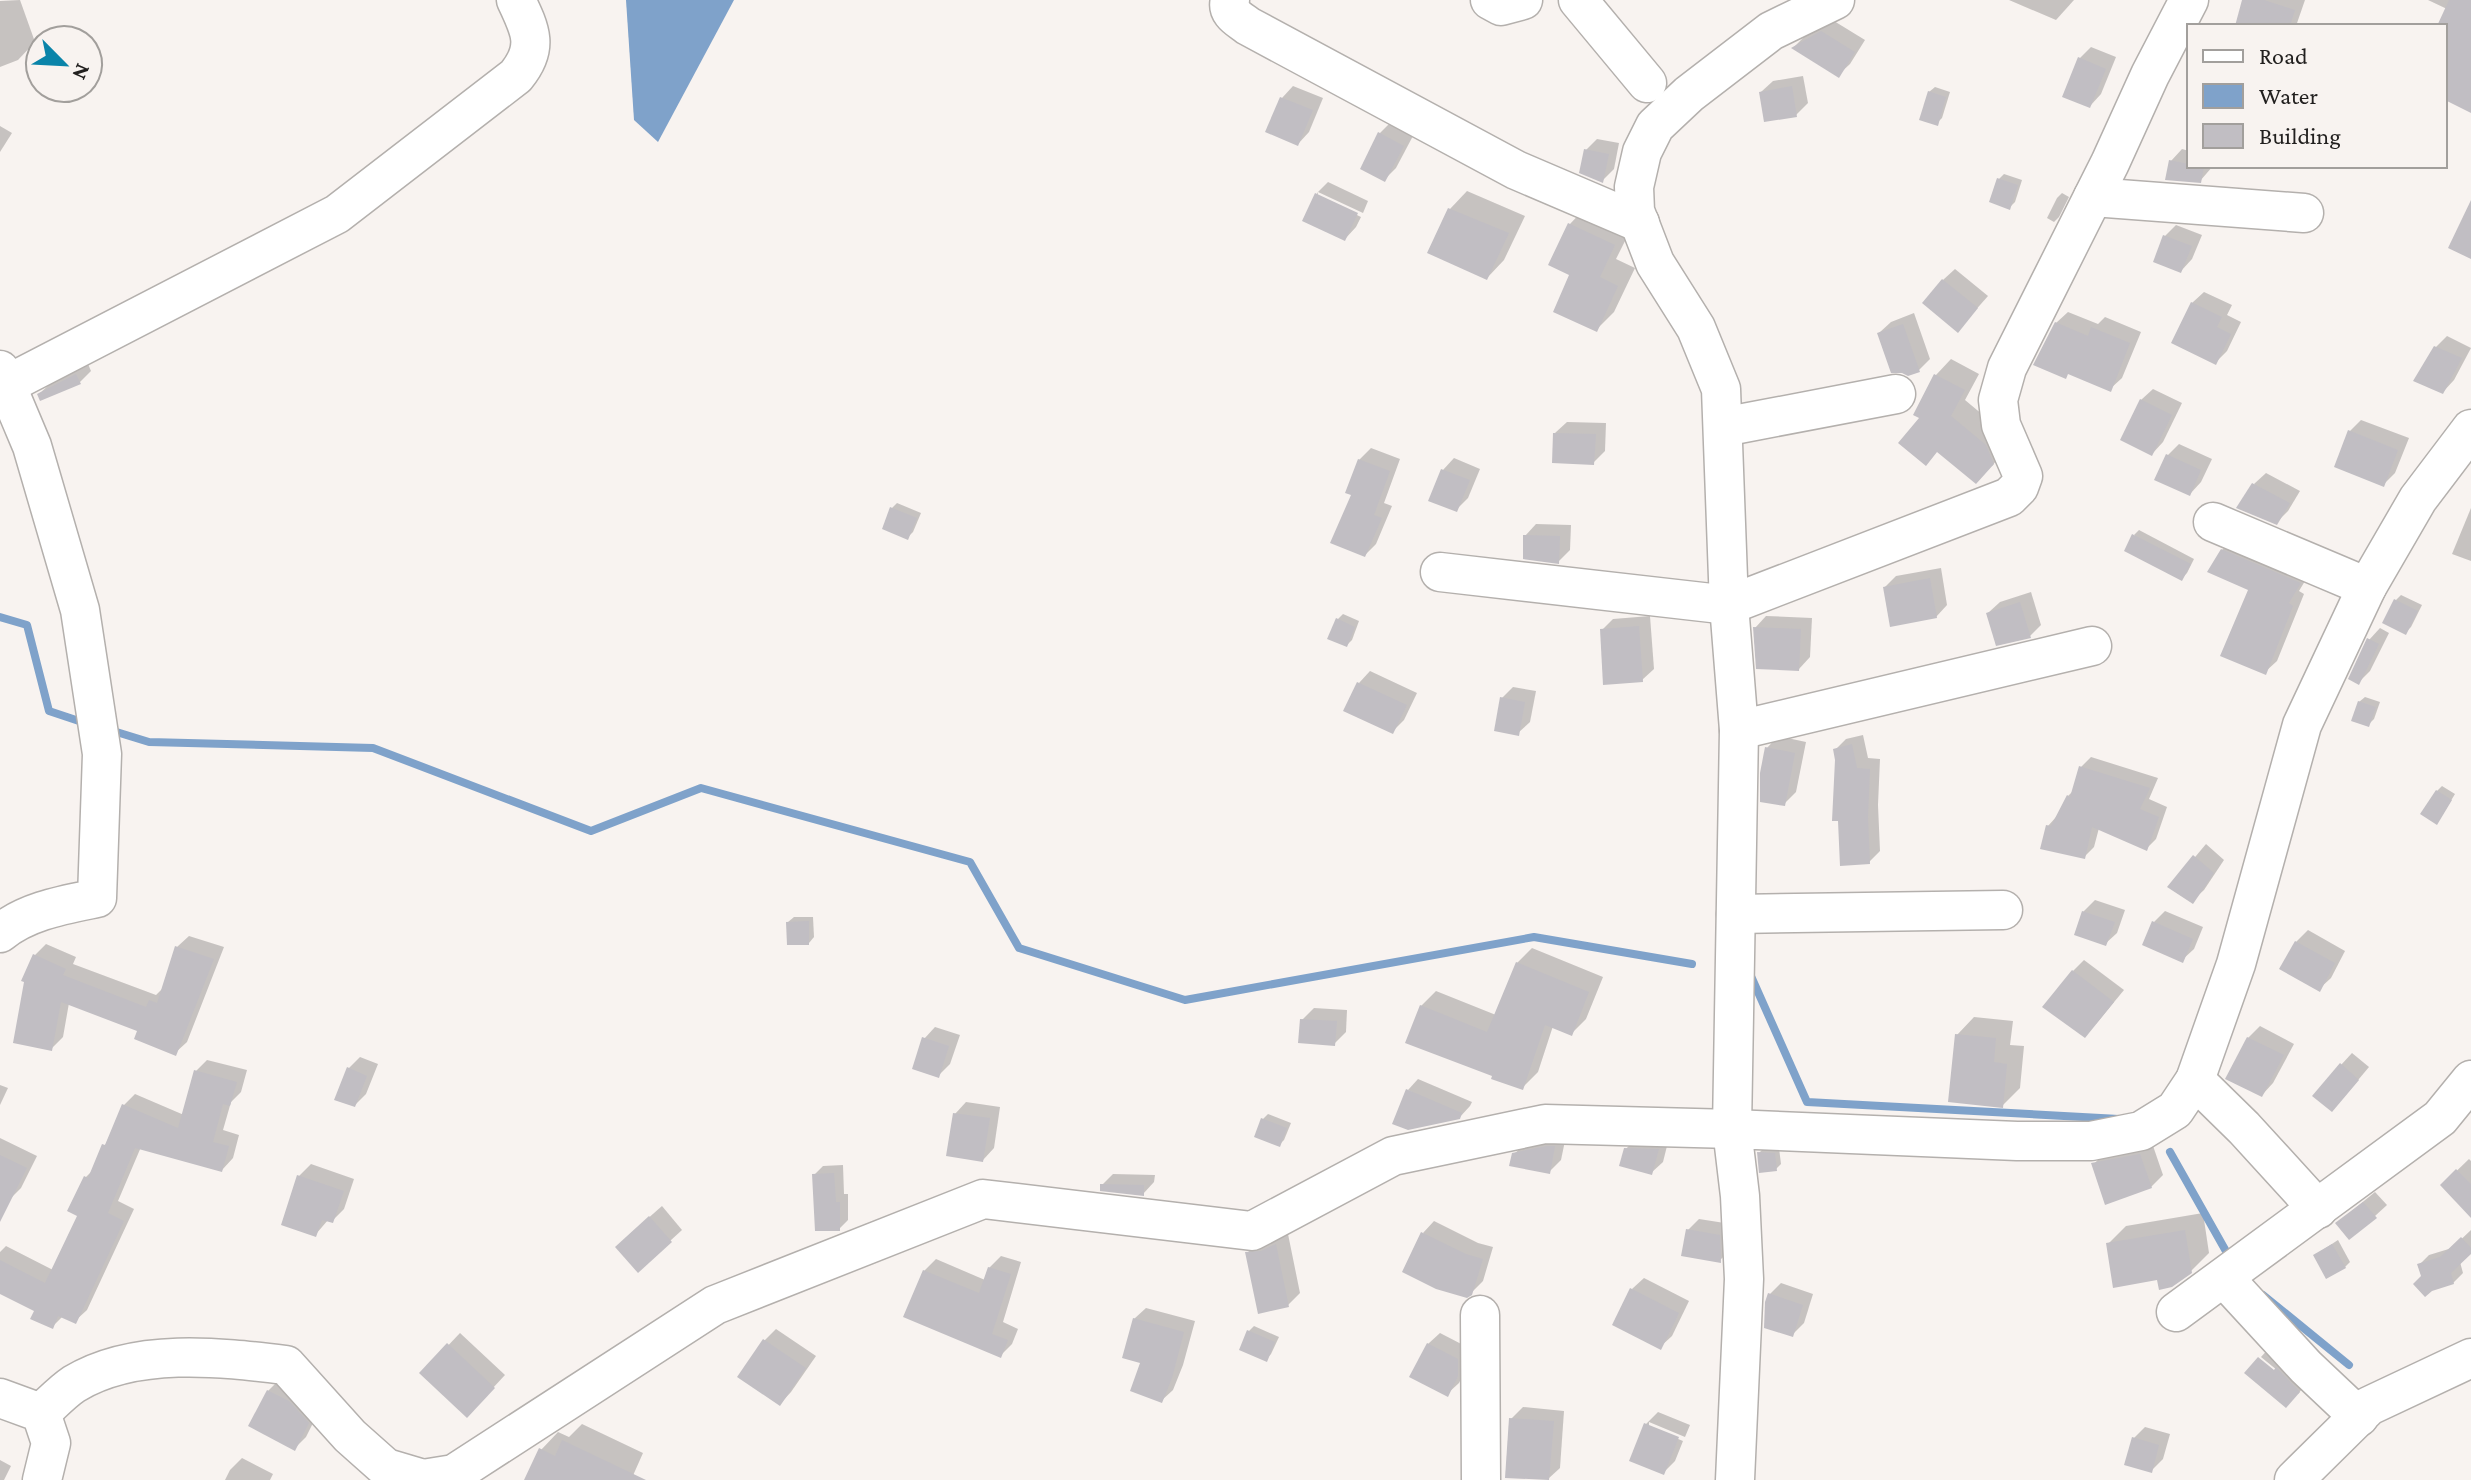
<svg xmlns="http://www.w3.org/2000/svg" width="2471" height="1480" font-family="'Crimson Pro',serif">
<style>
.water{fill:#7fa2ca}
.shadow{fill:#0003}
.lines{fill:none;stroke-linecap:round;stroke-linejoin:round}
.stream{stroke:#7fa2ca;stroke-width:8}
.building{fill:#c1bec3}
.minor-casing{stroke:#b4b0ad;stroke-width:41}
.minor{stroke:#fff;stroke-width:38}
</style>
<rect width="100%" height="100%" fill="#f8f3f0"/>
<path class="water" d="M626 0H734L658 142 634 120Z"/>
<g class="shadow">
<path d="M20 0 35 42 18 60 0 67V1Z"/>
<path d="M2009 0H2074L2056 20Z"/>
<path d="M2244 0H2305L2296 26H2237Z"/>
<path d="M2428 0H2471V105L2445 98V26H2439L2447 9Z"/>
<path d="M1834 21 1865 40 1850 64 1838 75 1794 47 1807 34Z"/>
<path d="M2091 47 2116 57 2101 94 2090 106 2080 58Z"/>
<path d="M1803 76 1808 103 1796 115 1761 92 1773 81Z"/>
<path d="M1293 86 1323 98 1309 132 1298 144 1282 98Z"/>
<path d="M1935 87 1950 92 1942 118 1937 123 1929 92Z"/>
<path d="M1391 122 1414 134 1396 168 1385 179 1380 133Z"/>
<path d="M0 126 12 133 0 152Z"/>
<path d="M1597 139 1619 143 1614 169 1602 181 1586 150Z"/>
<path d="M2182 149 2189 151V166H2213L2200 181 2171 161Z"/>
<path d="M2004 174 2022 180 2015 202 2010 207 1999 179Z"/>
<path d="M1328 182 1368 201 1363 213 1318 192Z"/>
<path d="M1467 191 1525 216 1504 260 1487 278 1450 209Z"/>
<path d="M1318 192V196L1361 217 1356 227 1345 239 1317 194Z"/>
<path d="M2062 193 2069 197 2059 217 2054 222 2047 218 2057 198Z"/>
<path d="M1587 206 1632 227 1616 259 1635 268 1614 312 1596 330 1572 274 1570 224Z"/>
<path d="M2176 225 2202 235 2192 259 2181 271 2165 236Z"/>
<path d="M1955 269 1988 296 1958 330 1943 280Z"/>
<path d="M2204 292 2232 305 2227 315 2241 322 2227 351 2216 362 2192 303Z"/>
<path d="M2068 312 2098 324 2105 317 2141 332 2122 378 2110 389 2056 323Z"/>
<path d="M1914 313 1930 359 1919 370 1879 333 1891 322Z"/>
<path d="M2447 336 2471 348 2454 380 2443 392 2436 347Z"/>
<path d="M1951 359 1979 374 1965 400 2001 430 2008 446 1992 466 1922 417 1936 375Z"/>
<path d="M88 364 91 371 79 383 39 394 51 383Z"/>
<path d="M2153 389 2182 403 2163 442 2152 454 2141 400Z"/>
<path d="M2361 420 2409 438 2395 473 2383 485 2350 431Z"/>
<path d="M1567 422 1606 423 1605 451 1593 463 1555 433Z"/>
<path d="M2179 444 2212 459 2201 482 2190 494 2167 456Z"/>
<path d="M1371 448 1400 459 1384 503 1392 506 1376 544 1365 555 1353 494 1359 460Z"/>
<path d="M1454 458 1480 469 1468 498 1456 510 1443 470Z"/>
<path d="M2266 473 2300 491 2288 511 2276 523 2254 484Z"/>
<path d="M897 503 921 513 913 532 908 537 892 508Z"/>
<path d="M2471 508V561L2452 554Z"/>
<path d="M1536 524 1571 525 1570 550 1559 561 1525 536Z"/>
<path d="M2139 530 2194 559 2187 573 2182 578 2134 535Z"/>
<path d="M2234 539 2311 571 2299 591 2304 594 2277 661 2265 672 2250 589 2222 550Z"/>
<path d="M1941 568 1947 605 1936 617 1885 587 1896 576Z"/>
<path d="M2031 592 2041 625 2030 636 1988 613 2000 602Z"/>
<path d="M2401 595 2422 605 2411 627 2406 632 2396 600Z"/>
<path d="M1343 614 1359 621 1352 640 1347 645 1338 619Z"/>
<path d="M1650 616 1654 669 1642 680 1602 630 1613 619Z"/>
<path d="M1766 616 1812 618 1810 657 1799 669 1755 628Z"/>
<path d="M2380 628 2389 633 2370 671 2359 682 2369 640Z"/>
<path d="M1370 671 1417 693 1404 720 1392 732 1359 683Z"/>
<path d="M1513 687 1536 691 1530 722 1518 733 1502 698Z"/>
<path d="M2365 697 2380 702 2374 719 2369 724 2359 702Z"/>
<path d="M1863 735 1868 758 1880 759 1878 805 1880 851 1869 862 1835 750 1846 739Z"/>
<path d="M1778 736 1806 742 1796 792 1784 804 1767 748Z"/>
<path d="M2091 757 2158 778 2149 799 2167 807 2156 839 2146 849 2099 828 2094 847 2084 857 2048 826 2057 816 2068 796 2074 790 2081 767Z"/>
<path d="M2442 786 2455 794 2441 817 2437 791Z"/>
<path d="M2206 844 2224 860 2204 890 2192 901 2170 887Z"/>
<path d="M2095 900 2125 910 2117 933 2105 944 2083 912Z"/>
<path d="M2165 911 2203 927 2194 949 2182 960 2154 922Z"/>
<path d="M794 917H813L814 937 809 943 788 922Z"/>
<path d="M2308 930 2345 951 2331 978 2319 989 2296 942Z"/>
<path d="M189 936 224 947 187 1042 175 1053 139 1030 69 1003 63 1037 51 1049 35 955 46 944 76 957 73 964 156 995 162 989 177 947Z"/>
<path d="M1532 948 1603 977 1586 1019 1571 1034 1553 1026 1538 1072 1523 1087 1494 1075 1421 1006 1436 991 1496 1015 1517 963Z"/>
<path d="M2084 960 2124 990 2096 1024 2073 971Z"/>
<path d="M1314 1008 1347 1010 1346 1032 1334 1044 1302 1020Z"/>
<path d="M1974 1017 2013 1021 2010 1045 2024 1046 2020 1088 2002 1106 1957 1035Z"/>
<path d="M2260 1026 2294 1044 2273 1083 2262 1095 2248 1038Z"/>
<path d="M935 1027 960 1035 950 1064 938 1076 924 1039Z"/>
<path d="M2352 1053 2369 1067 2343 1098 2341 1065Z"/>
<path d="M360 1057 378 1064 366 1094 355 1105 348 1069Z"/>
<path d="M207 1060 247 1070 241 1092 231 1102 223 1130 239 1135 233 1158 222 1170 141 1147 118 1201 134 1209 87 1310 75 1321 63 1316 53 1326 36 1310 0 1292V1252L6 1246 53 1270 80 1215 86 1177 94 1169 124 1105 135 1094 184 1115 196 1071Z"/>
<path d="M1418 1079 1472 1102 1470 1106 1459 1118 1408 1090Z"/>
<path d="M0 1085 8 1088 0 1105Z"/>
<path d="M966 1102 1000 1107 994 1148 983 1160 955 1114Z"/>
<path d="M1268 1114 1291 1123 1284 1140 1279 1145 1263 1119Z"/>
<path d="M1566 1136 1561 1160 1549 1172 1514 1154 1526 1143Z"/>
<path d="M1637 1137 1669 1138 1663 1162 1651 1173 1626 1149Z"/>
<path d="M0 1138 37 1156 21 1188 10 1199 0 1195Z"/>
<path d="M2152 1143 2163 1175 2151 1187 2094 1164 2105 1152Z"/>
<path d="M1764 1148H1779L1781 1164 1776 1169 1759 1153Z"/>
<path d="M2469 1159 2471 1161V1198L2442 1185Z"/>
<path d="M311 1164 354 1179 344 1209 332 1221 328 1220 316 1234 299 1176Z"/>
<path d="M843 1165 844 1194H848V1220L839 1229 814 1175 823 1166Z"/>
<path d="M1113 1174 1155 1175 1154 1182 1143 1194 1102 1185Z"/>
<path d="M2375 1192 2387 1205 2375 1216 2337 1223Z"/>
<path d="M662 1206 682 1230 670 1241 629 1235Z"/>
<path d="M2203 1213 2209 1253 2191 1271 2108 1244 2126 1226Z"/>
<path d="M1699 1219 1731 1224 1732 1249 1720 1260 1688 1230Z"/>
<path d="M1434 1221 1478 1243 1493 1247 1483 1281 1471 1293 1423 1233Z"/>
<path d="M2471 1230V1251L2460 1262 2463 1273 2453 1283 2423 1276 2419 1265 2429 1255 2452 1248Z"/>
<path d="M1288 1234 1300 1293 1288 1305 1247 1253 1259 1242 1275 1240Z"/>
<path d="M2338 1240 2350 1262 2345 1267 2315 1255Z"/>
<path d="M1001 1256 1021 1262 1003 1322 1018 1329 1012 1344 1000 1356 924 1271 936 1259 985 1280 989 1268Z"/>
<path d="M1644 1278 1689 1301 1672 1336 1660 1347 1632 1289Z"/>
<path d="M1781 1283 1813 1294 1804 1323 1792 1335 1770 1294Z"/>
<path d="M1146 1308 1195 1321 1183 1365 1173 1390 1161 1401 1143 1362 1134 1319Z"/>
<path d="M1254 1326 1279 1337 1271 1354 1266 1360 1249 1331Z"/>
<path d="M776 1329 816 1356 791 1392 780 1404 764 1341Z"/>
<path d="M460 1333 505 1375 478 1404 422 1373Z"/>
<path d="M1440 1333 1469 1348V1363L1459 1383 1447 1394 1428 1344Z"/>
<path d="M2270 1347 2310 1379 2298 1394 2281 1378 2283 1375 2261 1357Z"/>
<path d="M280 1379 319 1411 306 1437 294 1449 268 1391Z"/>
<path d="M1523 1407 1564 1411 1560 1468 1548 1479 1511 1419Z"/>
<path d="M1658 1412 1690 1425 1685 1437 1649 1422V1427L1683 1441 1675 1461 1663 1473 1646 1424Z"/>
<path d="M582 1424 643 1453 631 1480H526L541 1450 558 1432 569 1437Z"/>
<path d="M2145 1427 2170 1434 2163 1459 2151 1471 2134 1438Z"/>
<path d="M242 1458 273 1474 270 1480H225L230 1470Z"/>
<path d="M0 1460 11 1466 4 1480H0Z"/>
</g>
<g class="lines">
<g class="stream">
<path d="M0 617 27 625 49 711 85 723"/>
<path d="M110 730 149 742 373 748 591 831 701 788 970 862 1019 948 1185 1000 1534 937 1692 964"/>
<path d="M1750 974 1807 1102 2119 1119"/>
<path d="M2170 1152 2227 1253"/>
<path d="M2263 1295 2349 1365"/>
</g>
</g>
<g class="building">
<path d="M2242 0H2264L2295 10 2290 26H2235Z"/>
<path d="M2449 0H2471V113L2445 100V26H2437Z"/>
<path d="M1821 31 1855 52 1839 78 1791 48Z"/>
<path d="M2078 57 2106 69 2090 108 2062 97Z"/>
<path d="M1792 86 1797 117 1764 122 1759 92Z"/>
<path d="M1928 91 1946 97 1938 126 1919 120Z"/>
<path d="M1280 97 1313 110 1298 146 1265 132Z"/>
<path d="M1378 132 1404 146 1385 182 1360 169Z"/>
<path d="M1584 149 1609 154 1603 183 1579 173Z"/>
<path d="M2169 160 2189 164V166L2204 167 2201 183 2165 180Z"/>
<path d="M1997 178 2018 185 2010 210 1989 202Z"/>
<path d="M1315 193 1358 213 1345 241 1302 221Z"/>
<path d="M2471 200V259L2448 248Z"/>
<path d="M1448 208 1509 233 1487 280 1427 253Z"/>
<path d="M1568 223 1615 245 1600 277 1618 286 1597 332 1553 312 1569 275 1548 265Z"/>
<path d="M2163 235 2192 246 2181 273 2153 262Z"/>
<path d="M1942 279 1978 308 1958 333 1922 303Z"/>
<path d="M2191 302 2222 317 2217 327 2231 334 2216 365 2171 343Z"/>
<path d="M2055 322 2088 336 2091 327 2130 343 2111 392 2068 374 2066 379 2033 365Z"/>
<path d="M1903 324 1920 372 1908 376 1902 373H1891L1877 333Z"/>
<path d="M2434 346 2462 358 2443 394 2413 381Z"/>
<path d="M76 374 81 384 40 401 37 394Z"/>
<path d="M1934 374 1965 390 1951 416 1986 445 1994 464 1976 484 1937 452 1926 466 1898 443 1919 418 1913 415Z"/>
<path d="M2140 399 2172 415 2152 456 2120 440Z"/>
<path d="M2348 430 2398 450 2384 487 2334 467Z"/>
<path d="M1553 433 1596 434 1594 465 1552 463Z"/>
<path d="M2166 454 2201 470 2190 496 2154 480Z"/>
<path d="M1358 459 1390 471 1374 515 1382 518 1365 557 1330 543 1351 495 1345 493Z"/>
<path d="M1441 469 1470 480 1457 512 1428 501Z"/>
<path d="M2252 483 2290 503 2277 525 2236 508Z"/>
<path d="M890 507 917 518 908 540 882 529Z"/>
<path d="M2132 534 2191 564 2182 581 2124 551Z"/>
<path d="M1523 535 1560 536 1559 564 1523 559Z"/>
<path d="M2221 549 2301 583 2289 603 2293 606 2266 675 2220 656 2248 590 2207 572Z"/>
<path d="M1930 578 1937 618 1890 627 1883 587Z"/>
<path d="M2394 599 2418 611 2406 635 2382 623Z"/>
<path d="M2020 602 2031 638 1996 646 1986 613Z"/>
<path d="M1336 618 1355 627 1347 647 1327 639Z"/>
<path d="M1639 626 1643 682 1603 685 1600 629Z"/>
<path d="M1753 627 1801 629 1799 671 1756 669Z"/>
<path d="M2367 638 2379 644 2359 685 2348 679Z"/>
<path d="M1357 682 1407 705 1393 734 1343 711Z"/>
<path d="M1500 697 1525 702 1519 736 1494 731Z"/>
<path d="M2358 701 2376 707 2369 727 2351 721Z"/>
<path d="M1852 744 1857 768 1870 769 1868 817 1870 864 1840 866 1838 821H1832L1835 760 1833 749Z"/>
<path d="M1765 747 1795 753 1785 806 1760 802V773Z"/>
<path d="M2079 766 2150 788 2140 809 2159 817 2147 851 2092 827 2085 859 2040 849 2046 825 2051 826 2067 795 2070 797Z"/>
<path d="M2436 790 2452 800 2437 825 2420 814Z"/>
<path d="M2193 855 2214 873 2193 904 2167 887Z"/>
<path d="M2082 911 2115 922 2106 946 2074 935Z"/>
<path d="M809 921V945H787L786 922Z"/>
<path d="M2152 921 2193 939 2183 963 2142 945Z"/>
<path d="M2295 941 2335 963 2320 992 2279 969Z"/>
<path d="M175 946 214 959 176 1056 134 1039 137 1031 61 1002 52 1051 13 1043 24 982 21 981 33 954 66 969 63 975 146 1007 149 1000 157 1003Z"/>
<path d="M1516 962 1589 992 1572 1036 1545 1025 1523 1090 1491 1079 1492 1076 1405 1043 1420 1005 1487 1032Z"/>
<path d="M2072 970 2114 1002 2085 1038 2042 1007Z"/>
<path d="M1300 1019 1337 1021 1335 1046 1298 1043Z"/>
<path d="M1955 1034 1996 1038 1994 1062 2007 1064 2003 1108 1948 1102Z"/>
<path d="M922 1037 949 1046 939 1078 912 1069Z"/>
<path d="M2247 1037 2284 1055 2262 1097 2225 1079Z"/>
<path d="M2340 1063 2359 1080 2332 1112 2312 1096Z"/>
<path d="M347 1067 367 1076 355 1107 334 1100Z"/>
<path d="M194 1070 237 1082 230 1106 223 1104 213 1142 229 1146 222 1172 135 1148 108 1213 124 1221 76 1324 58 1316 53 1329 30 1319 34 1311 0 1294V1260L45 1283 77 1216 67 1211 84 1176 88 1178 102 1144 105 1145 122 1104 178 1128Z"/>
<path d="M1406 1089 1462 1113 1460 1119 1408 1130 1392 1124Z"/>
<path d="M953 1113 990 1118 983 1162 946 1156Z"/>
<path d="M1261 1118 1287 1128 1280 1147 1254 1137Z"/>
<path d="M1547 1146H1555L1550 1174 1509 1166 1512 1153Z"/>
<path d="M1624 1148 1659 1149 1652 1175 1619 1166Z"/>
<path d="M1757 1152 1775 1153 1777 1171 1759 1173Z"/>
<path d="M2140 1154 2152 1188 2105 1205 2091 1163Z"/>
<path d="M0 1155 27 1168 0 1222Z"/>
<path d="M2456 1169 2471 1184V1218L2440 1185Z"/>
<path d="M834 1173 836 1202H840V1231H815L812 1174Z"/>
<path d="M297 1175 344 1191 333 1223 322 1220 316 1237 281 1225Z"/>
<path d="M1100 1184 1144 1185V1196L1100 1191Z"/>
<path d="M2363 1202 2377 1218 2349 1240 2335 1223Z"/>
<path d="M649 1216 672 1242 638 1273 615 1247Z"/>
<path d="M1686 1229 1720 1235 1721 1263 1681 1256Z"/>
<path d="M2185 1230 2192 1273 2172 1287 2159 1290 2157 1280 2113 1288 2106 1243Z"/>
<path d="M1421 1232 1466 1254 1483 1259 1472 1295 1467 1298 1436 1289 1402 1272Z"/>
<path d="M2461 1237 2471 1248V1254L2451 1273 2454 1284 2432 1291 2425 1297 2413 1284 2421 1276 2417 1264 2440 1257Z"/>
<path d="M1276 1244 1289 1307 1258 1314 1245 1252 1261 1251Z"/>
<path d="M2332 1244 2346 1268 2326 1279 2313 1255Z"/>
<path d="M988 1267 1011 1274 992 1334 1008 1340 1001 1358 903 1317 923 1270 979 1293Z"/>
<path d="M1630 1288 1679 1313 1661 1350 1612 1325Z"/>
<path d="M1768 1293 1803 1305 1793 1337 1764 1328 1765 1302Z"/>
<path d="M1133 1318 1184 1332 1172 1378 1162 1403 1130 1391 1140 1363 1122 1358Z"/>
<path d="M1247 1330 1275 1342 1267 1362 1239 1350Z"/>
<path d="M763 1339 806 1368 780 1406 737 1377Z"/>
<path d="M447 1343 495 1388 467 1418 419 1373Z"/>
<path d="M1427 1343 1458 1359V1376L1448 1397 1409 1377Z"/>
<path d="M2258 1357 2274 1370 2276 1367 2300 1392 2286 1408 2244 1373Z"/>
<path d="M267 1390 289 1401 309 1423 295 1451 248 1426Z"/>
<path d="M1509 1418 1554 1421 1549 1480 1505 1478Z"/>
<path d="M1644 1423 1679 1437 1664 1475 1629 1461Z"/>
<path d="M2132 1437 2159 1445 2152 1473 2124 1465Z"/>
<path d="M562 1440 646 1480H524L539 1448 555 1456Z"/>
</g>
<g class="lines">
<g class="minor-casing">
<g id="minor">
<path d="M1230 0C1226 13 1239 19 1248 26L1516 170 1640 223"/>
<path d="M1490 0 1501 6 1523 0"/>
<path d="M1578 0 1647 83"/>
<path d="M2093 197 2304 213"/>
<path d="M0 370 32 446 80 610 102 754 97 898C63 905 27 911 0 933"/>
<path d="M6 385 337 214 516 76C539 48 531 31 516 0"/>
<path d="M1723 427 1896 394"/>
<path d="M2213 522 2367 587"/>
<path d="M1440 572 1729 605 2009 497 2019 487 2023 476 2001 425 1998 400 2007 368 2110 163 2150 75 2189 0"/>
<path d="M1739 730 2092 646"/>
<path d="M1736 914 2003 910"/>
<path d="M2195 1080 2244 1128 2318 1209"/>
<path d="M2224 1278 2306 1367 2359 1417"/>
<path d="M2176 1312 2440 1118 2471 1080"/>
<path d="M1480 1315 1481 1480"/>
<path d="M0 1398 41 1413 51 1443 42 1480"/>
<path d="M41 1413C52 1403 62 1392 74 1384 135 1347 219 1357 286 1365L350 1436 386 1468 423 1479 454 1474 715 1305 983 1199 1252 1231 1393 1156 1545 1124 1732 1129 1739 730 1729 605 1721 389 1696 328 1655 263 1635 211 1634 187 1642 152 1655 126 1689 94 1771 31 1835 0"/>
<path d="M1735 1480 1744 1279 1740 1196 1732 1129 2017 1141H2091L2141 1131 2175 1110 2195 1080 2236 964 2302 725 2367 587 2418 499 2471 429"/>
<path d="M2294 1480 2369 1406 2471 1358"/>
</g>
</g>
<use href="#minor" class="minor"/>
</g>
<rect x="2187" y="24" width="260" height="144" fill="#f8f3f0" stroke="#a29f9c" stroke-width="2"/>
<rect x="2203" y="50" width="40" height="12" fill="#ffffff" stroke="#a29f9c" stroke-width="2"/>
<text x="2259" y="64" font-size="24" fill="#22201f">Road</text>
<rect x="2203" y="84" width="40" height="24" fill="#7fa2ca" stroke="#a29f9c" stroke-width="2"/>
<text x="2259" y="104" font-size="24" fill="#22201f">Water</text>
<rect x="2203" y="124" width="40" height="24" fill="#c1bec3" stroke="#a29f9c" stroke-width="2"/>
<text x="2259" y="144" font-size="24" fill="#22201f">Building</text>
<g transform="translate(64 64) rotate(114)"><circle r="38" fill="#f8f3f0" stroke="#a29f9c" stroke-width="2"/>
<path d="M0-6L14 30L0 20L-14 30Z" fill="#0a84a9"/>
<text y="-12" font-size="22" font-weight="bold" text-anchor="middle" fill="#22201f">N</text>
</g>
</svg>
